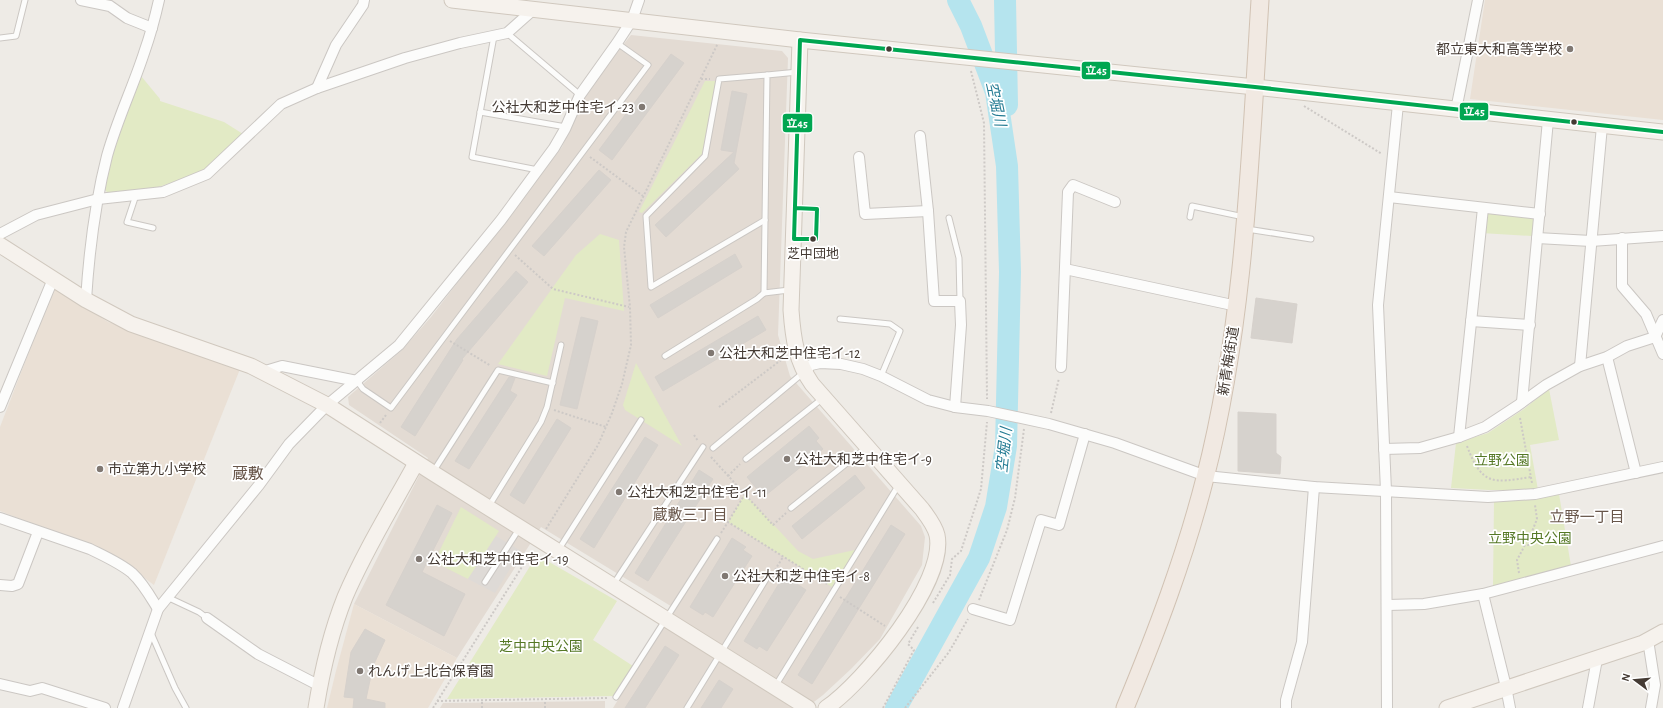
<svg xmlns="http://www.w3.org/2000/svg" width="1663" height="708" font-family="'Alegreya Sans','Noto Sans JP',sans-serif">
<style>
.residential{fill:#e3dbd3}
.education{fill:#eae0d5}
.green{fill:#e2eac5}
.parking{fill:#dedad6}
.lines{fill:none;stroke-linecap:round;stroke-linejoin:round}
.river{stroke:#b5e4ee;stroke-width:22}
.building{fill:#d6d2cd;stroke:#d6d1cc}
.lane-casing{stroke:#cbc7c3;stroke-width:7}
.street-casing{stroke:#cbc7c3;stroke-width:12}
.secondary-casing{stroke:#d0c8be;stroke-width:17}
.primary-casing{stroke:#d1c2b3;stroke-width:19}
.path{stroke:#cdc9c6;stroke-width:2;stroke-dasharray:2 2;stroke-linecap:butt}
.lane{stroke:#fcfcfb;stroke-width:5}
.street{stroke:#fcfcfb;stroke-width:10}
.secondary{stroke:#f6f2ed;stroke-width:15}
.primary{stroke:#f1e9e2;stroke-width:17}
.bus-1-casing{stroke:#fff;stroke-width:7}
.bus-1{stroke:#00a651;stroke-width:4}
.bus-dot{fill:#443a33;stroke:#fff;stroke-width:1.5}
.poi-dot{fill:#807872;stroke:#fff;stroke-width:1.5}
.labels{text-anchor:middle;stroke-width:3.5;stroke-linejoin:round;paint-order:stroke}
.bus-label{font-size:13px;fill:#443a33;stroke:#fff}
.poi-label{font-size:14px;fill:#443a33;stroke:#fff;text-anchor:start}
.street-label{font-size:14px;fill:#443a33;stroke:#fff}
.park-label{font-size:14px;fill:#557825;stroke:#fff}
.water-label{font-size:15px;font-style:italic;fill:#247b93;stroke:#fff}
.neighbourhood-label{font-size:15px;fill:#68564a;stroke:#fff}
.quarter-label{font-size:16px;fill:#68564a;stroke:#fff}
.line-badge{stroke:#fff;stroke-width:1.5}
.badge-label{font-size:11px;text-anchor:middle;font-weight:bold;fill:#fff}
</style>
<rect width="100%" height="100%" fill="#eeebe6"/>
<g class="residential">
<path d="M631 35 782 51 788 58 778 335 790 376 921 526 925 537 922 565 880 639 851 669 823 695 806 708H613L674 608 541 527 457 658 354 604 428 458 349 405 348 397 402 350 431 317 562 147 587 90Z"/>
<path d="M605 701V708H440L443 703Z"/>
</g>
<g class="education">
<path d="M1485 0H1663V120L1470 99Z"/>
<path d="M54 287 108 322 240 369 154 585 126 564 77 541 0 511V427Z"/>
<path d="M354 604 457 658 428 708H327L336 671Z"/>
</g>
<g class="green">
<path d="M141 76 160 99V101L224 122 243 134 221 156 201 172 153 189 110 195 103 188 112 150Z"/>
<path d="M705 81H716L702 154 642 213 639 212Z"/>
<path d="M1484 210 1535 215 1532 236 1481 233Z"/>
<path d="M600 234 619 240 624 311 565 298 547 376 498 364 576 255Z"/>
<path d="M636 363 682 446 625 410 623 405Z"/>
<path d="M1549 389 1559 440 1530 445 1538 490H1489L1451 488 1456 443 1488 433 1524 409Z"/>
<path d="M745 494 798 551 813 559 855 550 832 587 728 522Z"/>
<path d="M1559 494 1571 566 1493 586 1494 501 1540 498Z"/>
<path d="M461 507 499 531 468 579 434 562Z"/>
<path d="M537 555 617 601 593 640 633 666 614 696 447 699Z"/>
</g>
<path class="parking" d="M496 536 521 551 495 593 468 579Z"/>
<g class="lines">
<g class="river">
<path d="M1005 0 1007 105"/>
<path d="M896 708 979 558 996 507 1006 446 1010 272 1007 166 996 92 971 26 958 0"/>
</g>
</g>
<g class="building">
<path d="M671 54 684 63 612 160 599 150Z"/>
<path d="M732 91 747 94 734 163 739 169 666 237 655 225 734 152 721 150Z"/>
<path d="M599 170 611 180 544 256 532 246Z"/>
<path d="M735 254 742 267 658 318 650 305Z"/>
<path d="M516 271 528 282 462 359 463 360 415 436 401 427 457 339Z"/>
<path d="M1256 298 1297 304 1292 343 1251 338Z"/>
<path d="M758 316 766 330 663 391 655 377Z"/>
<path d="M581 317 598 321 577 409 560 405Z"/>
<path d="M509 377 515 378 510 391 517 395 469 469 455 461Z"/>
<path d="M1238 412 1276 414V453L1281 457 1280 474 1238 471Z"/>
<path d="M557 419 571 428 524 504 510 495Z"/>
<path d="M809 426 819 438 816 441 823 449 766 495 760 487 757 489 747 477Z"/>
<path d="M645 437 658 445 594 548 580 539Z"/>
<path d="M699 470 713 479 648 581 635 573Z"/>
<path d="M855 475 865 488 802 539 792 526Z"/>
<path d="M437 505 452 513 422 572 465 594 444 636 386 605Z"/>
<path d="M891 525 905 534 812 684 798 675Z"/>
<path d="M732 538 746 547 743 550 752 556 713 617 705 612 703 615 690 607Z"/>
<path d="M786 572 800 580 797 584 806 590 767 651 759 646 757 649 744 641Z"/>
<path d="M365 629 385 640 373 666 366 699 385 703V708H353L354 698 344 697 351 652Z"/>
<path d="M665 646 679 655 645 708H625Z"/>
<path d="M719 680 733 689 721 708H701Z"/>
</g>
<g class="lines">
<g class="lane-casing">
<g id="lane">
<path d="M507 33 580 95"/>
<path d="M494 36 472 157 538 170"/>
<path d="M0 38 16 36 25 0"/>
<path d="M480 112 566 127"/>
<path d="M136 195 127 222 153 228"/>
<path d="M1190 217 1192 206 1244 217"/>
<path d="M949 218 959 258 960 301"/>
<path d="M765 220 651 287 646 216 705 156 719 79 767 75"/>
<path d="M1247 229 1311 239"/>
<path d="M794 239H816L817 209 796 208"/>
<path d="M789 290 764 293 767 75 798 72"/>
<path d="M840 319 890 324 900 331 881 376"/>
<path d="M665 356 757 299 764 293"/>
<path d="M357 381 363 389 391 408 648 65 617 43"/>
<path d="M713 448 803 373"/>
<path d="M746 459 823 398"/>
<path d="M433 472 498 370 553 383"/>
<path d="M489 506 541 422 547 407 561 345"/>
<path d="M791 508 867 447"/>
<path d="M559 549 641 420"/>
<path d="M485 582 519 529"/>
<path d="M613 585 703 447"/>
<path d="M167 597 199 612 207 618"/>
<path d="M151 633 175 688 186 708"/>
<path d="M776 685 898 486"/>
<path d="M616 697 717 539"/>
<path d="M687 708 768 576"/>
</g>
</g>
<g class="street-casing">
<g id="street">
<path d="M81 0 110 6 127 18 152 28"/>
<path d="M317 88 336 45 363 5 364 0"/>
<path d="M1456 110 1478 0"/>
<path d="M920 136 928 211 934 301H960L961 325 955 407"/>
<path d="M859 157 865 214 928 211"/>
<path d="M1389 197 1540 214"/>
<path d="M0 234 36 215 98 199 163 192 207 174 281 104 317 88 405 58 460 43 507 33 534 9"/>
<path d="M1537 238 1591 241 1663 236"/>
<path d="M1622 238V286L1646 314 1663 354"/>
<path d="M1065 269 1237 306"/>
<path d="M86 300C89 252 95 203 107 156 117 120 133 87 144 53 150 36 155 18 159 0"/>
<path d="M1471 321 1530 325"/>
<path d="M1607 357 1636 473"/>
<path d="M1580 366 1602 126"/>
<path d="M1061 367 1068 192 1073 185 1115 202"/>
<path d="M262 372 282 366 357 381"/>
<path d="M804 372 811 365 820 363 841 364 863 369 881 376 928 400 955 407 988 411 1049 424 1115 443 1206 476 1314 487 1488 497 1535 494 1663 467"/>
<path d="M1522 402 1548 120"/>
<path d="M0 407 53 279"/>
<path d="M1459 437 1483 208"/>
<path d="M1384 449 1420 448 1459 437 1485 427 1517 406 1546 385 1580 366 1607 357 1627 346 1655 337 1663 320"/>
<path d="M0 518 90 549C104 556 120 563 132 573 143 583 150 596 158 609"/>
<path d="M0 585 12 586 18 584 38 532"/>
<path d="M1483 594 1506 687 1510 708"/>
<path d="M1388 605 1424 604 1483 594 1663 546"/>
<path d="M973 609 1010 620 1041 520 1059 525 1085 434"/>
<path d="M207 618 258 654 320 686"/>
<path d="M1648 640 1655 685 1651 708"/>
<path d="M0 684 30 691 42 688 105 708"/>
<path d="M123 708 158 609 259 485 289 444 327 405 399 345 501 220 554 148 565 129 580 95 617 43 632 20 639 0"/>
<path d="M1286 708V700L1302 642 1314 487"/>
<path d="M1387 708 1386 491 1378 305 1398 104"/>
<path d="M1588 708 1597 659"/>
</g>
</g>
<g class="secondary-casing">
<g id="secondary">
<path d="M452 0 800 40 1255 87 1663 132"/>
<path d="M800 40 791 310C793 338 796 361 812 384L922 509C928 517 935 526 937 535 947 582 863 683 826 708"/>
<path d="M0 245 86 300 131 324 251 366 327 405 433 473 808 708"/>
<path d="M316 708C322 671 331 632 345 597 365 550 392 507 416 463"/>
<path d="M1447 708 1643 643 1663 632"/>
</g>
</g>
<g class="primary-casing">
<path id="primary" d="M1125 708C1156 633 1185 557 1205 478 1245 322 1250 159 1260 0"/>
</g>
<g class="path">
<path d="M971 71 984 123 987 399"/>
<path d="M701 79H710"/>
<path d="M1304 106 1382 154"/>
<path d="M590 157 643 196"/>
<path d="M515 255 553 289 629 307"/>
<path d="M450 341 491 366"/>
<path d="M719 407 785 357"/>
<path d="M554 410 606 427"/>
<path d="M1051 413 1059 378"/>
<path d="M1520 418 1532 483"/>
<path d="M380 423 386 415"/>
<path d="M694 435 698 441"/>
<path d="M1467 446C1482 486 1493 483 1531 477"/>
<path d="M711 457 773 525 786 513"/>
<path d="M728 476 740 464"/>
<path d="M745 494 728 522 827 584"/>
<path d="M546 529 598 445 612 413 622 384 631 345 630 307 624 247 626 232 718 43"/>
<path d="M721 533 728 522"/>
<circle cx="1528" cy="539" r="6"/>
<path d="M1531 534 1537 519 1535 505"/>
<path d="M775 570 783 557"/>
<path d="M1519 573 1517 560 1525 545"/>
<path d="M840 597 885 626"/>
<path d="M979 600 1007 530 1015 498 1024 429"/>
<path d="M933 603 950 575 952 559 961 551 981 489 987 422"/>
<path d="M437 701 608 698"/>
<path d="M433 708 532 551"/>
<path d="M482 708V700"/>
<path d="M545 708V700"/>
<path d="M883 708 914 650 908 644 918 627"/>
<path d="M905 708 949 652 968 619"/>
</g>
<use href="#lane" class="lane"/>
<use href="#street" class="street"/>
<use href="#secondary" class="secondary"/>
<use href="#primary" class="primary"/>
<g class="bus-1-casing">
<path id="bus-1" d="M795 208 817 209 816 239H794L800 40 1255 87 1663 132"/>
</g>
<use href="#bus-1" class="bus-1"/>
</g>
<g class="bus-dot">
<circle cx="889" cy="49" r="3.5"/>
<circle cx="1574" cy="122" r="3.5"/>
<circle cx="813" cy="239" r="3.5"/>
</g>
<g class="poi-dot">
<circle cx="1570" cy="49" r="4"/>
<circle cx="642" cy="107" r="4"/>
<circle cx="711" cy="353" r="4"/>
<circle cx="787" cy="459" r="4"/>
<circle cx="100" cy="469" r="4"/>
<circle cx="619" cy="492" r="4"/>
<circle cx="419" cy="559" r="4"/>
<circle cx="725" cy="576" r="4"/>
<circle cx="360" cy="671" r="4"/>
</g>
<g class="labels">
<g class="bus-label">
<text x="813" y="258">芝中団地</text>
</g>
<g class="poi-label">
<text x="1562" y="54" text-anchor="end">都立東大和高等学校</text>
<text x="634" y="112" text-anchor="end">公社大和芝中住宅イ-23</text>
<text x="719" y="358">公社大和芝中住宅イ-12</text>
<text x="795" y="464">公社大和芝中住宅イ-9</text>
<text x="108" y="474">市立第九小学校</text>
<text x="627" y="497">公社大和芝中住宅イ-11</text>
<text x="427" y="564">公社大和芝中住宅イ-19</text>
<text x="733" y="581">公社大和芝中住宅イ-8</text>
<text x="368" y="676">れんげ上北台保育園</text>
</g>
<g class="street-label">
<text transform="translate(1228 361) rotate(-81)" y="5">新青梅街道</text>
</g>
<g class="park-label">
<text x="1502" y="465">立野公園</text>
<text x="1530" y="543">立野中央公園</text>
<text x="541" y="651">芝中中央公園</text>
</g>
<g class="water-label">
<text transform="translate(996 104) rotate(78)" y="5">空堀川</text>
<text transform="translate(1004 450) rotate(-84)" y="5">空堀川</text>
</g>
<g class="neighbourhood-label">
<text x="690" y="520">蔵敷三丁目</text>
<text x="1587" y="522">立野一丁目</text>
</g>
<g class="quarter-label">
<text x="248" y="479">蔵敷</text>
</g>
</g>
<g class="line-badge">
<rect x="1081" y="61" width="30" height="19" rx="4" fill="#00a651"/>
<rect x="1459" y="102" width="30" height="19" rx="4" fill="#00a651"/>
<rect x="782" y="113" width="31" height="20" rx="4" fill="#00a651"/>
</g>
<g class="badge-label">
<text x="1096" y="74">立45</text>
<text x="1474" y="115">立45</text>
<text x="797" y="127">立45</text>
</g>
<g transform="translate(1635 680) rotate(286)" stroke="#ffffff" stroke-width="3" paint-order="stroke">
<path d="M0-3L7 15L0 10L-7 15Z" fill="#443a33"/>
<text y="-6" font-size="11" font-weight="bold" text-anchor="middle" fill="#443a33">N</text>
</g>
</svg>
